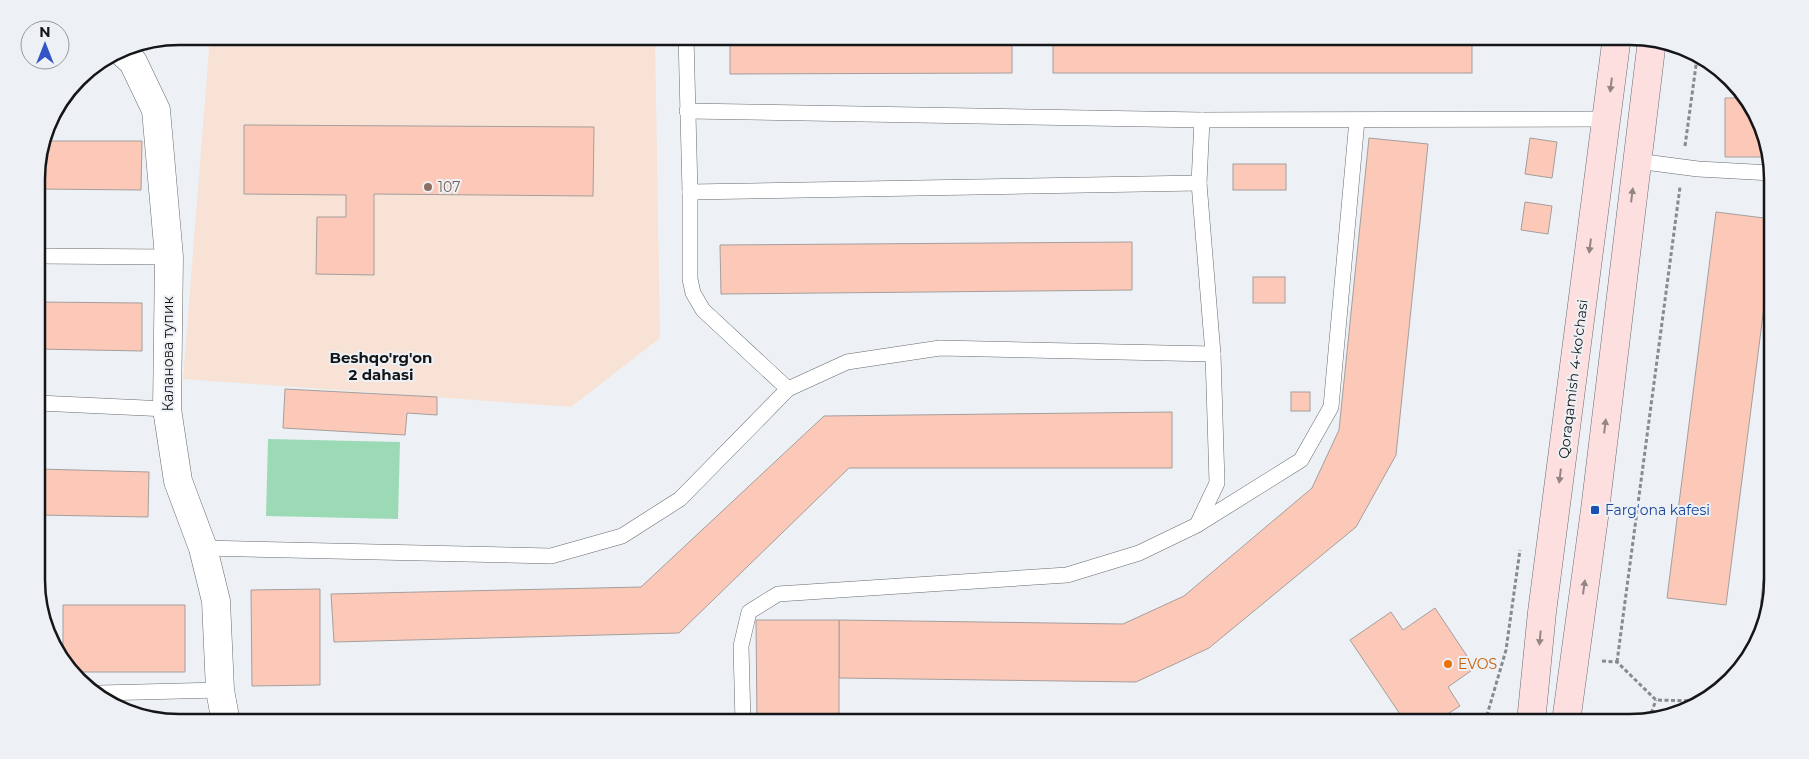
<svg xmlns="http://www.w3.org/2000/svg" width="1809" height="759" font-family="Montserrat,sans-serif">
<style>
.education{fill:#f8e2d5}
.green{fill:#9cdab5}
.building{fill:#fcc9b9;stroke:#a49e9c}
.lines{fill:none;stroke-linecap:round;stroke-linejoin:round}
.service-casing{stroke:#676b6e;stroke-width:16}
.minor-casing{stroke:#676b6e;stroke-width:29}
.secondary-casing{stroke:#676b6e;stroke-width:29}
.path{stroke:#888b8e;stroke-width:3;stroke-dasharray:4 2.5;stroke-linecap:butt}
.service{stroke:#fff;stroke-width:15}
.minor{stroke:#fff;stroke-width:28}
.secondary{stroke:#fddfe0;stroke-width:28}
.oneway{fill:#958586}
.education-dot{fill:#8d6e63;stroke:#edf1f5;stroke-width:2}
.transit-dot{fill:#1a4fb4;stroke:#edf1f5;stroke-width:2}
.food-dot{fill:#e8710a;stroke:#edf1f5;stroke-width:2}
.labels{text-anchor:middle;stroke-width:4;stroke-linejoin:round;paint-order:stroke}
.education-label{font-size:14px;fill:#785e54;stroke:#edf1f5;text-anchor:start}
.street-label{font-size:14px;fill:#151618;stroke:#edf1f5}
.transit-label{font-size:14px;fill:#164399;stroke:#edf1f5;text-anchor:start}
.food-label{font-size:14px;fill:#c56008;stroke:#edf1f5;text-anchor:start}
.neighbourhood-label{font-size:15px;font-weight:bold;fill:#151618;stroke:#edf1f5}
.rim{fill:none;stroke:#151618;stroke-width:2.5}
</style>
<rect width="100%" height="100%" fill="#edf1f5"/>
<path class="education" d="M210 36H655L660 338 571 407 183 379Z"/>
<path class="green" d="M268 439 400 442 398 519 266 516Z"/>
<g class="building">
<path d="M184 36V42L160 40 179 36Z"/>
<path d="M730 36H1012V73L730 74Z"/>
<rect x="1053" y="36" width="419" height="37"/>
<path d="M1725 98H1743L1770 157H1725Z"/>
<path d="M244 125 594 127 593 196 374 194V275L316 274 317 217H346V195L244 194Z"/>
<path d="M1369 138 1428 144 1396 455 1356 527 1209 648 1136 682 839 678V620L1123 624 1184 596 1312 488 1339 430Z"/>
<path d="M1530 138 1557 142 1552 178 1525 174Z"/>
<path d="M44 141H142L141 190 37 189V169Z"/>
<rect x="1233" y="164" width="53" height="26"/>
<path d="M1525 202 1552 206 1548 234 1521 230Z"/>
<path d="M1716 212 1772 219V244L1726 605 1667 598Z"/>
<path d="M1132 242V290L721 294 720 245Z"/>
<rect x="1253" y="277" width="32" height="26"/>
<path d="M37 302 142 303V351L38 349Z"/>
<path d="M285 389 437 397V415L407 413 405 435 283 428Z"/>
<rect x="1291" y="392" width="19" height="19"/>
<path d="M1172 412V468H849L679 633 334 642 331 594 641 587 824 416Z"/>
<path d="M38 469 149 472 148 517 38 515Z"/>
<path d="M320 589V685L252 686 251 590Z"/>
<path d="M63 605H185V672H70L63 656Z"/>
<path d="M1435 608 1475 668 1448 687 1460 706 1435 722 1406 723 1350 640 1391 612 1403 630Z"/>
<path d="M756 620H839V723H757Z"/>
</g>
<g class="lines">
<g class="service-casing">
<g id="service">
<path d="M686 36 690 192 1199 183"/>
<path d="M687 111 1202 120 1606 119"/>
<path d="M1637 161 1698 169 1772 173"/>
<path d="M690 192V279L693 293 703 310 788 389"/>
<path d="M37 256 169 257"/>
<path d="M38 403 167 409"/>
<path d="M1197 525 1301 460 1331 407 1357 120"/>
<path d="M203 548 551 556 622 536 680 499 788 389 847 362 940 348 1213 354"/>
<path d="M1768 606 1773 560"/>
<path d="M100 693 220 690"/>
<path d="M743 723 741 646 749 612 778 594 1067 575 1139 553 1197 525 1217 483 1213 354 1199 183 1202 120"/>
</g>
</g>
<g class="minor-casing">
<path id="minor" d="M120 50 133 62 156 110 169 257 167 409 178 481 203 548 216 601 220 690 226 723"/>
</g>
<g class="secondary-casing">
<g id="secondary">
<path d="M1531 722 1542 612 1617 36"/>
<path d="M1566 722 1595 510 1652 40"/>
</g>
</g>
<g class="path">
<path d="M1685 146 1697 58"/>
<path d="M1602 661 1617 662 1656 700 1696 701"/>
<path d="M1617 662 1680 187"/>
<path d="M1649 719 1656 700"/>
<path d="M1485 722 1506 650 1520 550"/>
</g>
<use href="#service" class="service"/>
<use href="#minor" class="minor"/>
<use href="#secondary" class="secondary"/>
</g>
<defs><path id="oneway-solid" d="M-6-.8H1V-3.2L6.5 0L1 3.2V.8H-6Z" transform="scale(1.25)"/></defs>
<g class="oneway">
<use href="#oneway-solid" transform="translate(1611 85) rotate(97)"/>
<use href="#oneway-solid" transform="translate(1632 195) rotate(-83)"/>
<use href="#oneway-solid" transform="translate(1590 246) rotate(97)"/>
<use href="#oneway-solid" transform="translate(1605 426) rotate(-83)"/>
<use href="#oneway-solid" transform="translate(1560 476) rotate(97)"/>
<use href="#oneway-solid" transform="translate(1584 587) rotate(-82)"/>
<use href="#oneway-solid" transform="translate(1540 638) rotate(95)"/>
</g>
<circle class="education-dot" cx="428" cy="187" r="5"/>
<rect class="transit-dot" x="1590" y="505" width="10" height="10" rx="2.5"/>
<circle class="food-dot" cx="1448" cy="664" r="5"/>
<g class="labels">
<g class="education-label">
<text x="438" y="192">107</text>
</g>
<g class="street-label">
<text transform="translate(168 354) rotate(-90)" y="5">Каланова тупик</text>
<text transform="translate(1573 379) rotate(-83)" y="5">Qoraqamish 4-ko'chasi</text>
</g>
<g class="transit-label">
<text x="1605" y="515">Farg‘ona kafesi</text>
</g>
<g class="food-label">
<text x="1458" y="669">EVOS</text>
</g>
<g class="neighbourhood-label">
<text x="381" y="363">Beshqo'rg'on<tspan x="381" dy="17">2 dahasi</tspan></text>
</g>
</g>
<path d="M0 0H1809V759H0ZM179 45H1630A134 134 0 0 1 1764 179V580A134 134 0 0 1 1630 714H179A134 134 0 0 1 45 580V179A134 134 0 0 1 179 45Z" fill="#edf1f5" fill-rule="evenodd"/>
<path class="rim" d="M179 45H1630A134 134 0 0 1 1764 179V580A134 134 0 0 1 1630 714H179A134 134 0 0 1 45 580V179A134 134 0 0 1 179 45Z"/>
<g transform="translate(45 45)"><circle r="24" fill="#edf1f5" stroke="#97999d"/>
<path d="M0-4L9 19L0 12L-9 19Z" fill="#3354c5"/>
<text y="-8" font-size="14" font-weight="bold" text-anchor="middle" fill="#151618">N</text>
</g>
</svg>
